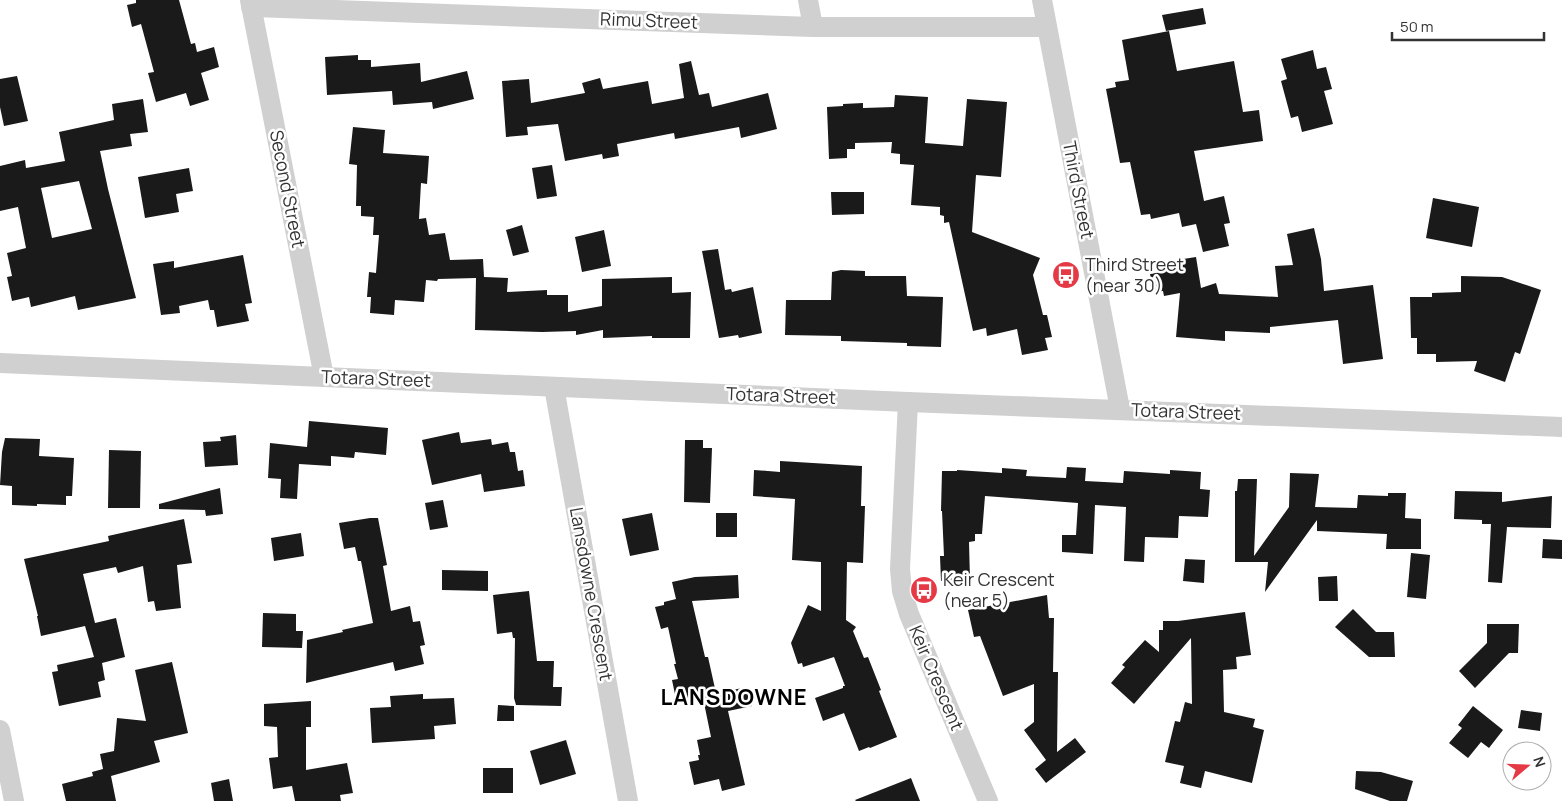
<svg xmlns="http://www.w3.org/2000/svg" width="1562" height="801" font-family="Manrope,sans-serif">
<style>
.building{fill:#1a1a1a;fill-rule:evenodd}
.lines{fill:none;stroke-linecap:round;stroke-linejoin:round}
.minor{stroke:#d0d0d0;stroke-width:20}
.labels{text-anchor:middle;stroke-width:5;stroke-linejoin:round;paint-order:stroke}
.street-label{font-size:18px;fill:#333;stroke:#fff}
.poi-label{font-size:18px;fill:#333;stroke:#fff;text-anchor:start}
.district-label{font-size:22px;font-weight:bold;letter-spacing:1px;fill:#000;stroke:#fff}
</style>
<rect width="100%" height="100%" fill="#fff"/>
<g class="building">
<path d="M136 0H179L191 44 195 43 197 52 214 47 219 67 201 73 209 100 190 106 186 93 156 102 148 73 154 72 141 24 132 27 127 5 136 3Z"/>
<path d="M1203 8 1206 24 1166 31 1162 15Z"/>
<path d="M1169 31 1177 71 1234 61 1243 112 1259 110 1263 141 1194 151 1204 201 1224 196 1230 223 1224 224 1229 246 1203 252 1196 224 1182 227 1179 213 1151 219 1150 214 1141 215 1130 162 1120 163 1106 89 1116 87 1115 82 1129 80 1122 40Z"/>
<path d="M1313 50 1317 69 1326 67 1332 89 1324 91 1333 124 1302 132 1298 116 1291 118 1281 81 1287 79 1281 59Z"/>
<path d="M358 55V60H371V67L420 63 421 82 467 71 474 99 433 109 432 102 393 105 392 91 327 95 325 57Z"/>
<path d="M691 61 699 95 709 93 712 107 768 93 777 129 741 138 739 127 675 139 674 133 617 144 619 156 603 159 602 154 565 161 558 124 527 127 528 135 506 137 502 81 529 79 531 103 585 93 582 83 600 78 603 89 648 81 652 104 684 98 679 64Z"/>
<path d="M17 76 28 121 4 126 0 107V79Z"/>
<path d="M895 95 928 97 925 143 963 146 967 99 1007 102 1001 177 976 175 972 232 1040 258 1033 275 1043 315H1047L1052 337 1045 338 1048 350 1022 355 1017 329 987 336 986 328 973 331 949 222 944 223V216L940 215V207L911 205 914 165 900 164V154L891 153 892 142 855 143V149H847V158L829 159 827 107 843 106V104L863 103V108L894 107Z"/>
<path d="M143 99 148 132 130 134 132 146 100 151 108 189 136 298 78 310 75 296 31 307 29 297 12 301 7 277 12 276 7 253 26 248 18 207 0 211V166L25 160 26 168 65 161 59 132 114 120 112 104ZM79 181 92 229 52 238 41 188Z"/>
<path d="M353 127 385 130 383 153 429 156 427 184 421 183 419 219 426 218 429 235 445 233 450 260 483 259 484 277 508 278 507 292 547 290V295H568V312L602 306V279L672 277V293L691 292 690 338H652V336L603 338V330L576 335V331L542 332 475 330 476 278 438 279 437 281 426 280 424 302 395 300 394 315 370 313 371 297H367L369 272 376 273 379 235H373L374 217 361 216V206H356L357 165 349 164Z"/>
<path d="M552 165 557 196 537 199 532 168Z"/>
<path d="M189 168 193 191 176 194 179 212 145 218 138 177Z"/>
<path d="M831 192H864V214L832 215Z"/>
<path d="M1433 198 1479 207 1472 247 1426 238Z"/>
<path d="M522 225 529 252 513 256 506 230Z"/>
<path d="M1314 228 1321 259 1324 291 1373 285 1383 359 1343 364 1338 320 1270 327V333L1225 331V341L1176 337 1180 293 1164 296 1163 291 1154 292 1150 274 1179 269 1177 260 1196 257 1201 288 1216 283 1219 294 1278 297 1275 266 1293 265 1287 234Z"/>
<path d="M604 230 611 266 582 272 575 237Z"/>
<path d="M718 249 725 290 731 289 732 292 753 287 762 333 739 338 738 335 719 338 702 251Z"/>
<path d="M243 255 252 303 245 304 249 321 217 327 214 310H210L208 300 179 306 180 313 161 315 153 264 174 261V268Z"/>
<path d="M841 270 865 271V276H906L907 296 943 297 941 347 907 346V343L841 341V336L785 335 786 300H831L832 272Z"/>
<path d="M1461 276 1502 277 1541 290 1520 354 1515 352 1505 382 1474 371 1477 361 1436 362V354H1417V338H1411L1410 297H1432V293L1461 292Z"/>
<path d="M309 421 388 428 386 455 355 452 354 458 331 456V466L299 464 297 499 280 498 281 479 268 478 270 443 307 447Z"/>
<path d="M459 432 461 443 491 439 492 445 508 442 510 452H515L518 471 523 470 525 486 484 492 481 474 432 485 422 440Z"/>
<path d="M236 435 238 465 205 467 203 442 221 441 220 437Z"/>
<path d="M5 438 40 439 39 456 74 458 72 496H66V505L37 504V506L12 505V486L0 485 2 452Z"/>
<path d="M685 440H703V448H712L710 503 684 502Z"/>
<path d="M109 450 141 451 140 508H108Z"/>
<path d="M780 461 862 466 861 506H865L863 563 847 562 846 620 856 627 853 631 864 658 868 657 881 690 879 691 897 737 870 748 869 747 859 751 844 713 823 721 815 698 843 688V686H845L834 657 803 667 802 663 798 664 791 643 808 605 821 611V562L792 560 795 499 753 496 754 470 780 472Z"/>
<path d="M1067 467 1086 468 1085 481 1123 483 1124 471 1170 474V470L1201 472 1200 489 1210 490 1208 517 1179 516 1178 538 1145 537 1144 562 1124 561 1126 507 1095 505 1093 554 1062 552V535H1076L1078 503 985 496 982 534H975V541L969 542 970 580 941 581 940 556H944L942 511H941L942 471H957V470L1002 473V468L1027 470 1026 476 1066 478Z"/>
<path d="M1290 473 1319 474 1315 507 1357 508 1358 495 1388 496V493H1406L1405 518 1421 519V549H1386L1387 534 1317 531V520L1265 592 1268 562H1235V491H1237L1238 479H1257L1254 556 1289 507Z"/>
<path d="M220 488 223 514 206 516 205 510 159 509V504Z"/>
<path d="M1455 491 1502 492V502L1552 496 1551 528 1507 527 1502 583 1488 582 1491 524H1482V520L1454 519Z"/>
<path d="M443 500 448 527 430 530 425 503Z"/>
<path d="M652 513 659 550 630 556 622 519Z"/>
<rect x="716" y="513" width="21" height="24"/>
<path d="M370 518H378L387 565 383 566 391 611 410 606 413 622 420 621 425 645 420 646 424 664 395 671 393 662 306 683 307 640 343 632 342 630 373 623 361 561H358L355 547 344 549 339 523Z"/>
<path d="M184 519 192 563 177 565 181 608 156 611 154 601 148 602 143 566 118 573 116 567 83 574 95 623 116 618 125 657 102 663 105 680 98 682 101 697 59 706 52 672 58 671 57 665 94 657 85 626 41 636 37 616H38L24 559 109 541 108 536Z"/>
<path d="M301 533 304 556 274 561 271 538Z"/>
<path d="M1543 539 1562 540V559L1542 558Z"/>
<path d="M1411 553 1430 555 1426 599 1407 597Z"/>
<path d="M1185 559 1205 560 1204 583 1183 581Z"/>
<path d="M442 570 488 571V591L442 590Z"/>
<path d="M738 575 739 598 692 601 705 657H708L716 693 748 687 752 706 728 711 745 785 722 791 719 779 694 785 689 762 699 760 698 755H700L697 740 711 737 703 698 677 704 672 680 678 679 674 664H676L668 627 661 629 655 607 664 605V602L676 599 672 582 695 577Z"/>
<path d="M1337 576 1338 601H1319L1318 577Z"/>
<path d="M529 591 537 661H554L553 687H562L561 706 516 705 514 698 515 638H513L512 632 497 634 493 595Z"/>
<path d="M1047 595 1049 618H1054L1053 672H1058L1057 752 1075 738 1086 752 1046 783 1035 769 1046 760 1024 730 1034 722V684L1003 696 980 636 974 637 968 610Z"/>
<path d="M1353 609 1376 632H1394L1395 657H1369L1335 627Z"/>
<path d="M1245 612 1251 655 1236 657 1237 669 1223 670 1224 712 1255 719 1253 727 1264 730 1252 783 1205 771 1201 788 1180 783 1184 766 1165 762 1175 721 1180 722 1185 702 1192 704 1191 638 1134 704 1111 683 1125 667 1122 665 1145 640 1159 652V630H1163V621H1178Z"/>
<path d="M263 613 296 614V631H303L302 648 262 647Z"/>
<path d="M1487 624H1519L1518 653H1509L1475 688 1459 671 1487 643Z"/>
<path d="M172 662 188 733 154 741 160 762 111 776 116 801H66L62 784 93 776 92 772 103 769 100 754 114 751 117 718 146 721 135 670Z"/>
<path d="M423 694V699L454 698 456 724 434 726 435 739 372 743 370 708 391 707 390 696Z"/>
<path d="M311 701V727H306V770L347 763 353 793 340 795 341 801H295L292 786 273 789 269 758 278 757 277 727 264 726V704Z"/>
<path d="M498 705 514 706V721H497Z"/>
<path d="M1473 706 1503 730 1489 748 1481 742 1468 758 1449 743 1462 728 1458 725Z"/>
<path d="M1521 710 1542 713 1540 731 1518 728Z"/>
<path d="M566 740 576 774 540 785 530 751Z"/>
<rect x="483" y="768" width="30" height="25"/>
<path d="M1356 771 1381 772 1413 781 1407 801H1390L1355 789Z"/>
<path d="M911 778 920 801H856L855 800Z"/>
<path d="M229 779 233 801H214L211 783Z"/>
</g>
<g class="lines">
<g class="minor">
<path d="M250 0 324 377"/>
<path d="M808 0 813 27"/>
<path d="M1042 0 1120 409"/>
<path d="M251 7 813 27H1047"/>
<path d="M0 363 908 402 1562 427"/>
<path d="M554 387 628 801"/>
<path d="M908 402 900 569 902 591 909 614 988 801"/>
<path d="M0 730 14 801"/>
</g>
</g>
<defs>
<g id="bus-disc" transform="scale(1.4375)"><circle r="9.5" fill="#e63946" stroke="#fff"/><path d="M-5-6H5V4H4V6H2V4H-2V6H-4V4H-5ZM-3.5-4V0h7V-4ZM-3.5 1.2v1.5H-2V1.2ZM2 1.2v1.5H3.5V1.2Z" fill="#fff"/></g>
</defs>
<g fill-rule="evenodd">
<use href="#bus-disc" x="1066" y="275"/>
<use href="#bus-disc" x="924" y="590"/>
</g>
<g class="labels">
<g class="street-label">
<text transform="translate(649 21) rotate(2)" y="6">Rimu Street</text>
<text transform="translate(287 189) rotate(79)" y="6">Second Street</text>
<text transform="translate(1078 190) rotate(79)" y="6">Third Street</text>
<text transform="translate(376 379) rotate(2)" y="6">Totara Street</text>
<text transform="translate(781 396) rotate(2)" y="6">Totara Street</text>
<text transform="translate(1186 412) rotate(2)" y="6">Totara Street</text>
<text transform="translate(591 594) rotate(80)" y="6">Lansdowne Crescent</text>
<text transform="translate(936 678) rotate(67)" y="6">Keir Crescent</text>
</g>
<g class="poi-label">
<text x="1085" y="271">Third Street<tspan x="1085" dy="21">(near 30)</tspan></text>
<text x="943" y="586">Keir Crescent<tspan x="943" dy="21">(near 5)</tspan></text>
</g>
<g class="district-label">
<text x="734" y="705">LANSDOWNE</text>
</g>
</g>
<g transform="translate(1527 766) rotate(71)"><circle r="24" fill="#ffffff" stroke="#adadad"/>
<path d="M0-4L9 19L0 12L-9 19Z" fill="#e63946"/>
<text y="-8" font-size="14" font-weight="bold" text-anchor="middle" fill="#333333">N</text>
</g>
<path d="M1392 32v8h152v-8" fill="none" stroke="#333333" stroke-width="2.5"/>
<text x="1400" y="32" font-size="15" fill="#333333" stroke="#ffffff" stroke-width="4" paint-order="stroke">50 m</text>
</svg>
